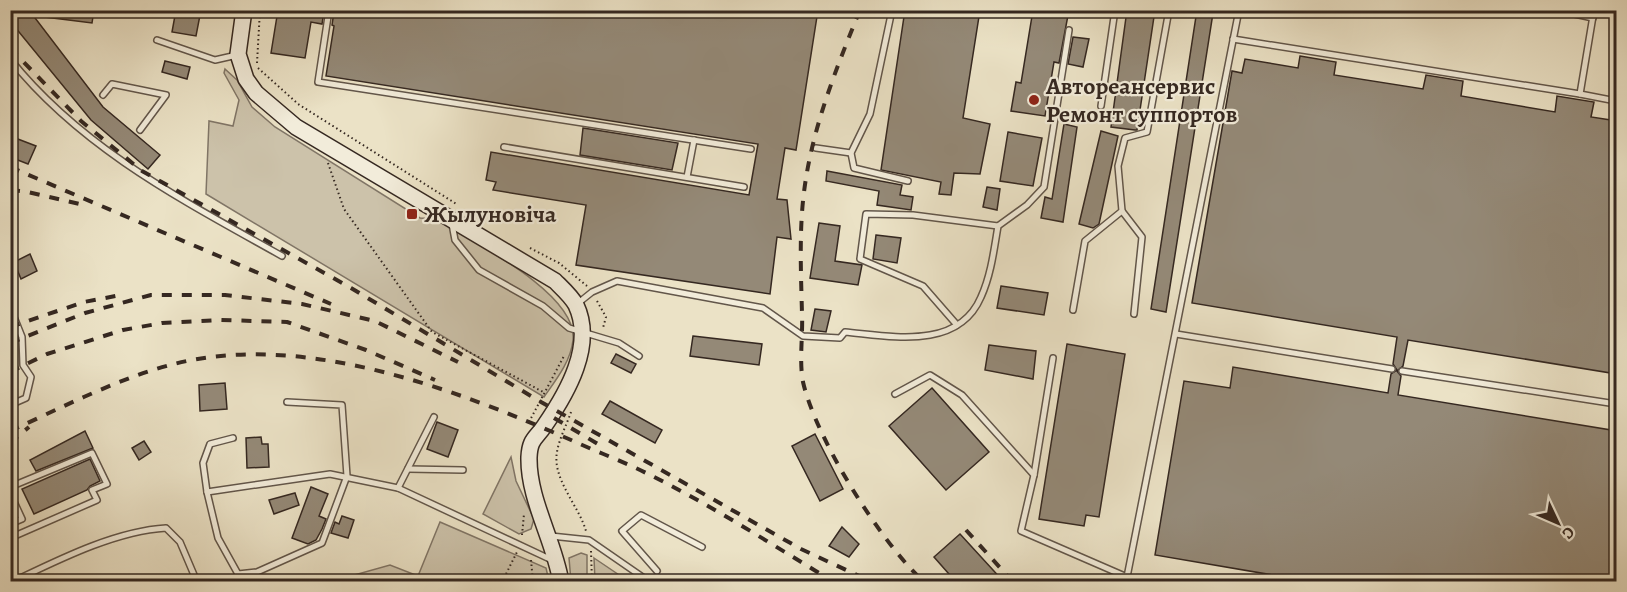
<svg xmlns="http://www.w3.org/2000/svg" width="1627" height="592" font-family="Alegreya,serif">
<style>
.green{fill:#ccc2aa;stroke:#807566;stroke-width:1.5}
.building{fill:#948977;stroke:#352821;stroke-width:1.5}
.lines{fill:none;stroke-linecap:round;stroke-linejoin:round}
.lane-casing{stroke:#62564a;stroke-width:8}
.secondary-casing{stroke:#352821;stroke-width:18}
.path{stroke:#352821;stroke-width:2;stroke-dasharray:1.5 3;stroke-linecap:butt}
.lane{stroke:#f2ecda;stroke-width:5}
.secondary{stroke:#f2ecda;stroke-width:15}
.rail{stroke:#352821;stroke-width:4;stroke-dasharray:10 10;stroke-linecap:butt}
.poi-dot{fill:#8f2418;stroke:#f2ecda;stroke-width:2}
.labels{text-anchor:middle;stroke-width:4.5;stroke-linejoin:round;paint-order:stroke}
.poi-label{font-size:24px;font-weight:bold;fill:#352821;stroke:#f2ecda;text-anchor:start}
</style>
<rect width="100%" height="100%" fill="#ebe2c6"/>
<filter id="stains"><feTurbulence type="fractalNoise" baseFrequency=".00333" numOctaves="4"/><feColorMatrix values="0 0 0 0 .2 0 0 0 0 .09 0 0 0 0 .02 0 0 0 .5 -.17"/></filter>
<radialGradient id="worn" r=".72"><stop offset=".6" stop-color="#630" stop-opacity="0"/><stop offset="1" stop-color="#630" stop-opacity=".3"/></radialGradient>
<g class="green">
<path d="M225 69 237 80 252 107 275 127 420 218 436 219C471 241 578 293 573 340 571 361 556 380 544 397L206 194 209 121 233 126 239 100 224 73Z"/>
<path d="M511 457 516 481 534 519 531 529 519 534 483 514Z"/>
<path d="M440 522 546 568 549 581H333L390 565 418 576Z"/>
<path d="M581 553 587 555V581H571L569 558Z"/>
<path d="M594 558 628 581H595Z"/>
</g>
<g class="building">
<path d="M10 10H29L103 107 160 155 148 169 91 120 10 21Z"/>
<path d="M45 10H94L92 23 45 17Z"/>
<path d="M176 10H201L196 36 172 32Z"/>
<path d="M278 10 324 11 322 24 311 22 305 58 271 53Z"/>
<path d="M337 10H818L796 150 785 148 777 199 787 200 791 239 777 237 770 294 576 265 586 205 493 190 496 182 486 180 491 152 749 195 758 144 326 76 334 26 332 25 334 12Z"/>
<path d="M905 10H980L963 118 990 124 980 174 954 173 951 195 939 194 941 182 881 170Z"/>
<path d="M1033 10H1069L1059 63 1054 62 1045 116 1011 111 1016 82 1021 83Z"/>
<path d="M1127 10H1155L1137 130H1135L1111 127Z"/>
<path d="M1197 10 1213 13 1166 312 1151 309Z"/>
<path d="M1073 37 1089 39 1083 67 1068 64Z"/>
<path d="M1300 56 1336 62 1334 75 1423 89 1426 75 1463 81 1461 96 1555 112 1557 96 1594 102 1591 117 1617 121V374L1408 340 1403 366 1397 371 1401 376 1398 395 1617 431V582H1314L1155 555 1184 381 1230 388 1233 367 1388 393 1391 374 1397 370 1393 364 1397 337 1192 303 1232 71 1242 73 1245 59 1298 68Z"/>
<path d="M165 61 190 67 187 79 162 72Z"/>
<path d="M1064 124 1077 127 1063 222 1041 218 1045 197 1052 199Z"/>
<path d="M583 128 678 143 672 170 580 155Z"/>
<path d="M1101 131 1118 136 1099 224 1093 228 1079 224Z"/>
<path d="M1008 132 1042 138 1033 186 1000 181Z"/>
<path d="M10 136 36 146 28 164 10 157Z"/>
<path d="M827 171 902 185 900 195 913 197 911 210 877 205 879 191 826 181Z"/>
<path d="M987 187 1000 189 997 210 983 207Z"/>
<path d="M819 223 840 226 835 261 862 265 858 285 810 278Z"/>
<path d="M876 235 901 238 897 263 873 259Z"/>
<path d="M30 254 37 271 21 279 14 262Z"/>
<path d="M1001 286 1048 293 1044 315 997 308Z"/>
<path d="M815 309 831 311 826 332 811 330Z"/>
<path d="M693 336 762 344 759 365 690 356Z"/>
<path d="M1067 344 1125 354 1099 517 1086 515 1084 526 1039 519Z"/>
<path d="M989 345 1036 351 1033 379 985 370Z"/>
<path d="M616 354 636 364 631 373 611 363Z"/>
<path d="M225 383 227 409 200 411 199 385Z"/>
<path d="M932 388 989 452 946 490 889 426Z"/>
<path d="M610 401 662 430 655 443 602 414Z"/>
<path d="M437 422 458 430 448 457 427 449Z"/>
<path d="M85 431 93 448 36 471 30 460Z"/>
<path d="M815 434 843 489 820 501 792 446Z"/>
<path d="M261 437 262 444H268L269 467 247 468 246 438Z"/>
<path d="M144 441 151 452 139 460 132 448Z"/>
<path d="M90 459 100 481 90 486 87 490 34 514 22 489Z"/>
<path d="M311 487 328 494 319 516 326 519 322 529 316 540 308 544 292 538Z"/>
<path d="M295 493 299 505 274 514 269 500Z"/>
<path d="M342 516 354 520 348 538 331 533 335 522 339 524Z"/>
<path d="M842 527 859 544 849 557 829 546Z"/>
<path d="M960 534 1004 582H956L934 557Z"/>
</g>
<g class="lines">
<g class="lane-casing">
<g id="lane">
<path d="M329 10 318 82 751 149"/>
<path d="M892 10 870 114 851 153 854 168 908 181"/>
<path d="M1556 10 1593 18"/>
<path d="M1594 10 1580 94 1616 101"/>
<path d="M1233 39 1580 94"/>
<path d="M157 40 215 60 237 55"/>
<path d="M10 59C82 149 184 201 282 256"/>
<path d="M103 95 112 84 166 95 140 130"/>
<path d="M1101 106 1115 10"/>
<path d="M504 147 744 187"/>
<path d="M816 148 851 153"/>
<path d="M687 177 694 140"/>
<path d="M1122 211 1142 237 1134 314"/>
<path d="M452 224 455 240 479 270 543 306 569 328 619 343 639 356"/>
<path d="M577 304 592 292 617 281 763 308 803 336 840 338 845 332C890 336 958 351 981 297 991 275 994 250 998 226L1027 205 1044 187 1069 30"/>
<path d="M10 307 22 337 23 365 31 377 26 398 10 405"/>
<path d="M1073 310 1085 241 1122 211 1118 166 1125 138 1147 132 1169 10"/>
<path d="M957 325 923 286 860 259 866 214 913 215 998 226"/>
<path d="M1176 334 1392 369"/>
<path d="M1402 371 1616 404"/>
<path d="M895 394 930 375 962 395 1034 475 1021 531 1127 577 1239 10"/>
<path d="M233 438 210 444 203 463 207 492 330 474 398 488 554 561"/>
<path d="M408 469 463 470"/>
<path d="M1034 475 1053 358"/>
<path d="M10 487 92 453 107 484 92 490 97 500 10 538"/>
<path d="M398 488 434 417"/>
<path d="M207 492 218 538 238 574 257 572 322 543 347 476 342 405 287 402"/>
<path d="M10 493 22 519 10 524"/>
<path d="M551 536 589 540 644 578"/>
<path d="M657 571 622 531 641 515 702 547"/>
<path d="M12 582C58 560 115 531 166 528L180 542 197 582"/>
</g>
</g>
<g class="secondary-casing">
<path id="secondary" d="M244 10 238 54 246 79 256 93 296 127 555 281C562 288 572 297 576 305 595 345 567 393 545 425 536 439 530 438 529 457 528 499 554 540 561 582"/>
</g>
<g class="path">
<path d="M257 63 260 10"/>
<path d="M258 68 298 104 458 205"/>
<path d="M328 163 344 209 432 332 545 393"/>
<path d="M530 248 559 263 587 286"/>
<path d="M597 301 606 317 603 328"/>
<path d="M571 412C567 424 559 439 557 452 552 479 579 506 586 531"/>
<path d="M529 422 564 356"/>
<path d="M522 535 524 514"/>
<path d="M591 551 592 582"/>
<path d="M531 560 533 582"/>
<path d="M502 582 517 552"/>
</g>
<use href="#lane" class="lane"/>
<use href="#secondary" class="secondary"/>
<g class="rail">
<path d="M860 10C836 69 812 128 804 192 799 232 801 274 802 314 803 335 799 361 803 382 816 439 881 543 924 582"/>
<path d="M10 48 81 121 142 171 351 288 541 402 801 549 872 582"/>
<path d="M10 167 331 304"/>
<path d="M10 190 28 192 84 205"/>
<path d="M10 327 84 302 121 295"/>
<path d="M10 343 85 313 151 295H225L302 304 375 321 458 362"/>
<path d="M10 372 47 354 123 330 162 323 221 320 287 322 366 350 435 380"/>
<path d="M554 418 603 447"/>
<path d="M10 431C61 408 121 377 174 364 302 331 455 389 571 440 597 452 625 462 650 475 713 506 774 546 834 582"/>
<path d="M10 443 29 427"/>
<path d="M966 530 1013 582"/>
</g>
</g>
<g class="poi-dot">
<circle cx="1034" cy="100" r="6"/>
<rect x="406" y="208" width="12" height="12" rx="3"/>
</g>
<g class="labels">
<g class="poi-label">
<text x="1046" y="94">Автореансервис<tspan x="1046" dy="28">Ремонт суппортов</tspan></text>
<text x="424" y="222">Жылуновіча</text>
</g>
</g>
<rect width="1627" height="592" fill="none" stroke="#ebe2c6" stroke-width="36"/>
<rect x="12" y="12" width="1603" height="568" fill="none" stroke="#352821" stroke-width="3"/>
<rect x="18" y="18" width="1591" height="556" fill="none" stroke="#352821" stroke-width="1.5"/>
<g transform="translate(1558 523) rotate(134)" stroke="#f2ecda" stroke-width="4.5" paint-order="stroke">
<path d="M0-4.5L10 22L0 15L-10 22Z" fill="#352821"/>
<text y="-9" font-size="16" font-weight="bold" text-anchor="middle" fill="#352821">С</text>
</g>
<rect width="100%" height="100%" filter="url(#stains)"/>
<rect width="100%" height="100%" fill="url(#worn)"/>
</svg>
